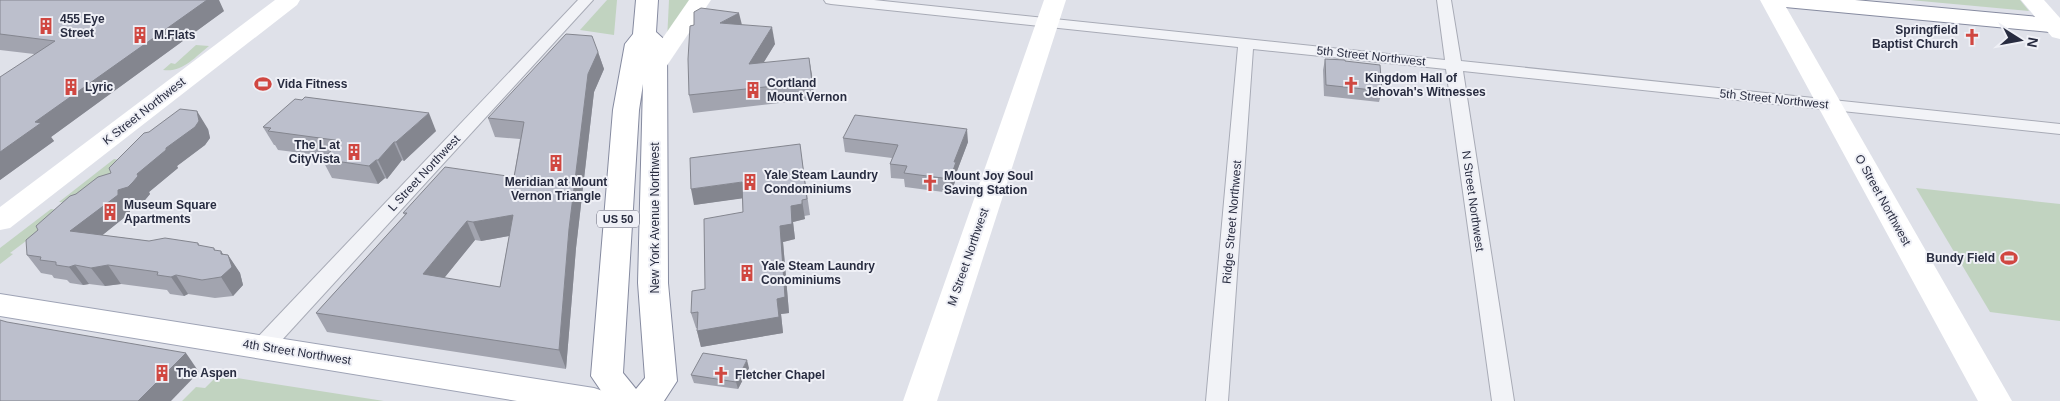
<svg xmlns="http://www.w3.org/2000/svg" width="2060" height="401" font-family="Helvetica,sans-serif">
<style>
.green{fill:#c1d3c0}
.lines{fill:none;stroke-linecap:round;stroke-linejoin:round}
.street-casing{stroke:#a8abb6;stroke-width:2}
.primary-casing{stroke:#9ea3b5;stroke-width:2}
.highway-casing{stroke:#868ba0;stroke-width:2}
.street{fill:#f2f3f7;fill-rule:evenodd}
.secondary{fill:#fff;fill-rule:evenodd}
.primary{fill:#fff;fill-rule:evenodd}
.highway{fill:#fff;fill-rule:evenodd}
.wall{fill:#a2a4af;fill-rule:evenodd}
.shaded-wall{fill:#84868f}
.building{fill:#bcbfcc;stroke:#84868f;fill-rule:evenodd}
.labels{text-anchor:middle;stroke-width:4;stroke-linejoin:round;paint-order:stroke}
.shield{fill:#eff0f6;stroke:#646777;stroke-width:1}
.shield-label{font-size:11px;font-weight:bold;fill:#282c40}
.poi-label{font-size:12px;font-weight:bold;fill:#282c40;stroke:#eff0f6;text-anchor:start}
.street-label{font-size:12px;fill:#282c40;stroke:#eff0f6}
</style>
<rect width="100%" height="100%" fill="#dfe1e9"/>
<g class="green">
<path d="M607 0H617L614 35 580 30Z"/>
<path d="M669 0H695L667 41Z"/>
<path d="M1910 0H2020L2029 11Z"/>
<path d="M196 45 209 46C195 57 182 73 163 70L171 63 175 64Z"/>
<path d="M114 159 125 161 72 204 59 202Z"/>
<path d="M1916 188 2060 204V321L1990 312Z"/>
<path d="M51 209 66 211 10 253 13 254 0 264V248Z"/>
<path d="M218 375 384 401H182L196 387 205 388Z"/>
</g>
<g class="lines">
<g class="street-casing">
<g id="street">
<path d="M578 0H593L271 352 263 354 255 352 252 346 255 340Z"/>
<path d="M824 0H874L1445 60 1437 0H1451L1461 61 2060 124V134L1463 71 1514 401H1492L1446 69 1253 49 1228 401H1206L1238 47 831 4 826 3Z"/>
</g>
</g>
<g class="primary-casing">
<path id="primary" d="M0 294 594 388 606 392 611 401H517L0 316Z"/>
</g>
<g class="highway-casing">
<g id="highway">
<path d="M636 0H658L656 32 667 42 668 283 677 381 664 401H608L591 376 613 110 625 44 633 34ZM643 84 638 283 645 378 636 389 623 373 639 110Z"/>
<path d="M1774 0H1855L2060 19V33L1785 7 1777 5Z"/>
</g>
</g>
<use href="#street" class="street"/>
<g class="secondary">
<path d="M275 0H300L297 5 10 228 0 230V207Z"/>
<path d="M689 0H711L664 70 656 72 648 70 644 65Z"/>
<path d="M1044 0H1066L937 401H903Z"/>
<path d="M1760 0H1782L2012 401H1978Z"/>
<path d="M2021 0H2044L2060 18V39L2052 37Z"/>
</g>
<use href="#primary" class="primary"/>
<use href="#highway" class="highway"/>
</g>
<g class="wall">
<path d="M0 0 224 11 51 137 54 141 0 180 34 54 0 50Z"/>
<path d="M694 25H742L775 44 764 62 812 75 814 99 693 113 689 95Z"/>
<path d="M598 52 604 69 594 92 576 248 566 369 327 332 316 313 405 215 403 213 514 177 520 139 495 137 488 118ZM509 236 500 287 444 278 475 240 481 241Z"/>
<path d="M1325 59 1345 61 1382 91 1379 102 1324 96 1323 70Z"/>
<path d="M263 127 436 131 404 161 402 160 387 179 385 178 378 184 332 178 322 159 326 156 278 150 275 145H274Z"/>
<path d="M208 129 210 138 205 145 177 166 178 168 149 192 150 194 145 200 140 205 130 208V213L102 235 149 241 198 243 200 246 214 248 215 250 223 254 228 255 240 273 243 285 233 296 215 298 188 294 184 296 170 294 167 290 121 284 105 286 89 284 83 285 70 283 67 280 54 278 52 275 41 273 27 255 38 230 76 194 111 173Z"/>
<path d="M843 138 968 142 957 171V176L951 193 905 187 904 179 891 178 890 164 892 158 845 152Z"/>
<path d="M802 159 810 215 804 216 805 219 793 222 795 239 783 242 789 313 781 314 783 333 701 347 697 331V328H696L691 313 705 289 743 212 742 198 694 205Z"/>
<path d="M749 368 738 389 694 383 691 375Z"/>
</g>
<g class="shaded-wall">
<path d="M202 0H219L224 11 51 137 54 141 0 180V152L35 122Z"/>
<path d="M739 13 743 29 720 23Z"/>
<path d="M772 27 775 44 752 81 749 64Z"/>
<path d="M598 52 604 69 594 92 576 248 566 369 559 350 569 229 588 74Z"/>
<path d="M809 58 812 75 814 99 812 82Z"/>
<path d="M197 111 208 129 210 138 205 145 177 166 178 168 149 192 150 194 145 200 140 205 130 208V213L84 250 70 231 118 190 137 174 166 148Z"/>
<path d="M429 113 436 131 404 161 396 142Z"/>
<path d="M967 129 968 142 957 171V176L951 193 950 179 954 162Z"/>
<path d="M394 142 402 160 387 179 378 160Z"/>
<path d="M376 160 385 178 378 184 369 166Z"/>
<path d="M742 182 745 198 694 205 691 189Z"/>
<path d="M802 200 805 219 793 222 795 239 783 242 789 313 781 314 783 333 701 347 697 331 777 299 780 226 791 206Z"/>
<path d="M513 215 520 234 481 241 473 222Z"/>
<path d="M467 221 475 240 432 293 423 274Z"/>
<path d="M221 251 231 267 228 255 240 273 243 285 233 296 221 277Z"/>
<path d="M75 265 89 284 83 285 69 267Z"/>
<path d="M108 265 121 284 105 286 91 268Z"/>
<path d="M176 275 188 294 184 296 171 277Z"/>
<path d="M186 353 199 372 171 401H138Z"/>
<path d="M747 360 749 368 738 389 736 382Z"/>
</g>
<g class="building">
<path d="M0 0H207L35 122 41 123 0 152V77L55 41 0 34Z"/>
<path d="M701 8 739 13 720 23 772 27 749 64 809 58 812 82 689 95 688 59 690 26 694 25V12Z"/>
<path d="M566 34 592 36 598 52 588 74 569 229 559 350 316 313 407 213H403L445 167 514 177 524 122 488 118ZM513 215 500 287 423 274 467 221 473 222Z"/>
<path d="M1325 59 1345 60V61L1380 65 1382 91 1326 85Z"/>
<path d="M305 97 429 113 396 142H394L378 160H376L369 166 322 159 342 141 268 131 271 128 263 127 295 99 302 100Z"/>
<path d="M180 109 197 111 199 121 195 127 166 148V150L137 174 138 176 133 182 128 187 118 190V195L70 231 149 241 165 238 198 243V245L214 248V250L221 251V254L228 255 232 267 221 277 202 280 176 275 171 277 157 275 158 272 108 265 91 268 75 265 69 267 56 265V262L40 260 41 257 27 255 26 240 38 230 36 226 70 196 76 194 98 177 111 173 109 168 144 133 149 132Z"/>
<path d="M855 115 967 129 954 162H956L950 179 904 173 907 166 890 164 898 145 843 138Z"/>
<path d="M800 144 807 199 802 200V204L791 206 792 224 780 226 785 297 777 299 779 317 697 331 698 312 691 313 692 291 705 289 704 219 743 212 742 182 691 189 690 158Z"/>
<path d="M0 320 7 322 186 353 138 401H0Z"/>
<path d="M703 353 747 360 736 382 691 375Z"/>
</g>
<defs>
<g id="building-bare" transform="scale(1.35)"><path d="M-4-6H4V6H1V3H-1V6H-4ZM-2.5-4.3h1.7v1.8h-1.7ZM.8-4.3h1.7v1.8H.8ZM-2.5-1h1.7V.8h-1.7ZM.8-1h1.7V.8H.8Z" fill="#d04741" stroke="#eff0f6" stroke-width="2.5" paint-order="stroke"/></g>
<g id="church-bare" transform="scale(1.35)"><path d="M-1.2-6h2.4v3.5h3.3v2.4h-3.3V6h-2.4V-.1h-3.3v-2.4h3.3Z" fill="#d04741" stroke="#eff0f6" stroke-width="2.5" paint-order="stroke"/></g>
<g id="stadium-bare" transform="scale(1.35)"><path d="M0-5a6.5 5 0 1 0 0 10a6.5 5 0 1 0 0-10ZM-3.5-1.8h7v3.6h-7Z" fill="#d04741" stroke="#eff0f6" stroke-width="2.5" paint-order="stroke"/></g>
</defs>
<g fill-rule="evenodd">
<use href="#building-bare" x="46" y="26"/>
<use href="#building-bare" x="140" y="35"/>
<use href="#church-bare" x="1972" y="37"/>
<use href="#stadium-bare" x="263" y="84"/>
<use href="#church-bare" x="1351" y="85"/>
<use href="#building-bare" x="71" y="87"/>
<use href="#building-bare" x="753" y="90"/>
<use href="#building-bare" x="354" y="152"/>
<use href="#building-bare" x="556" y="163"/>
<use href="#building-bare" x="750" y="182"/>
<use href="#church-bare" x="930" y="183"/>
<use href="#building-bare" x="110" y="212"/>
<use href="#stadium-bare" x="2009" y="258"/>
<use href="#building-bare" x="747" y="273"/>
<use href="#building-bare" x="162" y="373"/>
<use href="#church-bare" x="721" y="375"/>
</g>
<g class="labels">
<rect class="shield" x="597" y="210.5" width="42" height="17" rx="4"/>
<g class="shield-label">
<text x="618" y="223">US 50</text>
</g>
<g class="poi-label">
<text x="60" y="23">455 Eye<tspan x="60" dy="14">Street</tspan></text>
<text x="1958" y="34" text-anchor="end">Springfield<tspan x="1958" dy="14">Baptist Church</tspan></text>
<text x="154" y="39">M.Flats</text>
<text x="1365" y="82">Kingdom Hall of<tspan x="1365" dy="14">Jehovah's Witnesses</tspan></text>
<text x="767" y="87">Cortland<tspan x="767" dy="14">Mount Vernon</tspan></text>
<text x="277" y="88">Vida Fitness</text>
<text x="85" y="91">Lyric</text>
<text x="340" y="149" text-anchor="end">The L at<tspan x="340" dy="14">CityVista</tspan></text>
<text x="764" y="179">Yale Steam Laundry<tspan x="764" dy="14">Condominiums</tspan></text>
<text x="944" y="180">Mount Joy Soul<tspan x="944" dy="14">Saving Station</tspan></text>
<text x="556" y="186" text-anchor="middle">Meridian at Mount<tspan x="556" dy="14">Vernon Triangle</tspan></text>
<text x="124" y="209">Museum Square<tspan x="124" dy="14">Apartments</tspan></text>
<text x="1995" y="262" text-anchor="end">Bundy Field</text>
<text x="761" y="270">Yale Steam Laundry<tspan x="761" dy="14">Conominiums</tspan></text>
<text x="176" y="377">The Aspen</text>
<text x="735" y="379">Fletcher Chapel</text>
</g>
<g class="street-label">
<text transform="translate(1371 56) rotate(6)" y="4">5th Street Northwest</text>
<text transform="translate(1774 99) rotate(6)" y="4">5th Street Northwest</text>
<text transform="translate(144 111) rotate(-38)" y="4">K Street Northwest</text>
<text transform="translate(424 173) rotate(-47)" y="4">L Street Northwest</text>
<text transform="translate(1883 200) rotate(61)" y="4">O Street Northwest</text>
<text transform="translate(1473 201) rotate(82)" y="4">N Street Northwest</text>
<text transform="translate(655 218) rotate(-90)" y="4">New York Avenue Northwest</text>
<text transform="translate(1232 222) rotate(-85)" y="4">Ridge Street Northwest</text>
<text transform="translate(968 257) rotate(-71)" y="4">M Street Northwest</text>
<text transform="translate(297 352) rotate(9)" y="4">4th Street Northwest</text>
</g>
</g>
<g transform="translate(2020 40) rotate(101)" stroke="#eff0f6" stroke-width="4" paint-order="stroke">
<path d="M0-4L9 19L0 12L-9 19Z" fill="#282c40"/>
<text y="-8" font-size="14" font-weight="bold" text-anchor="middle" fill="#282c40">N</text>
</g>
</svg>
